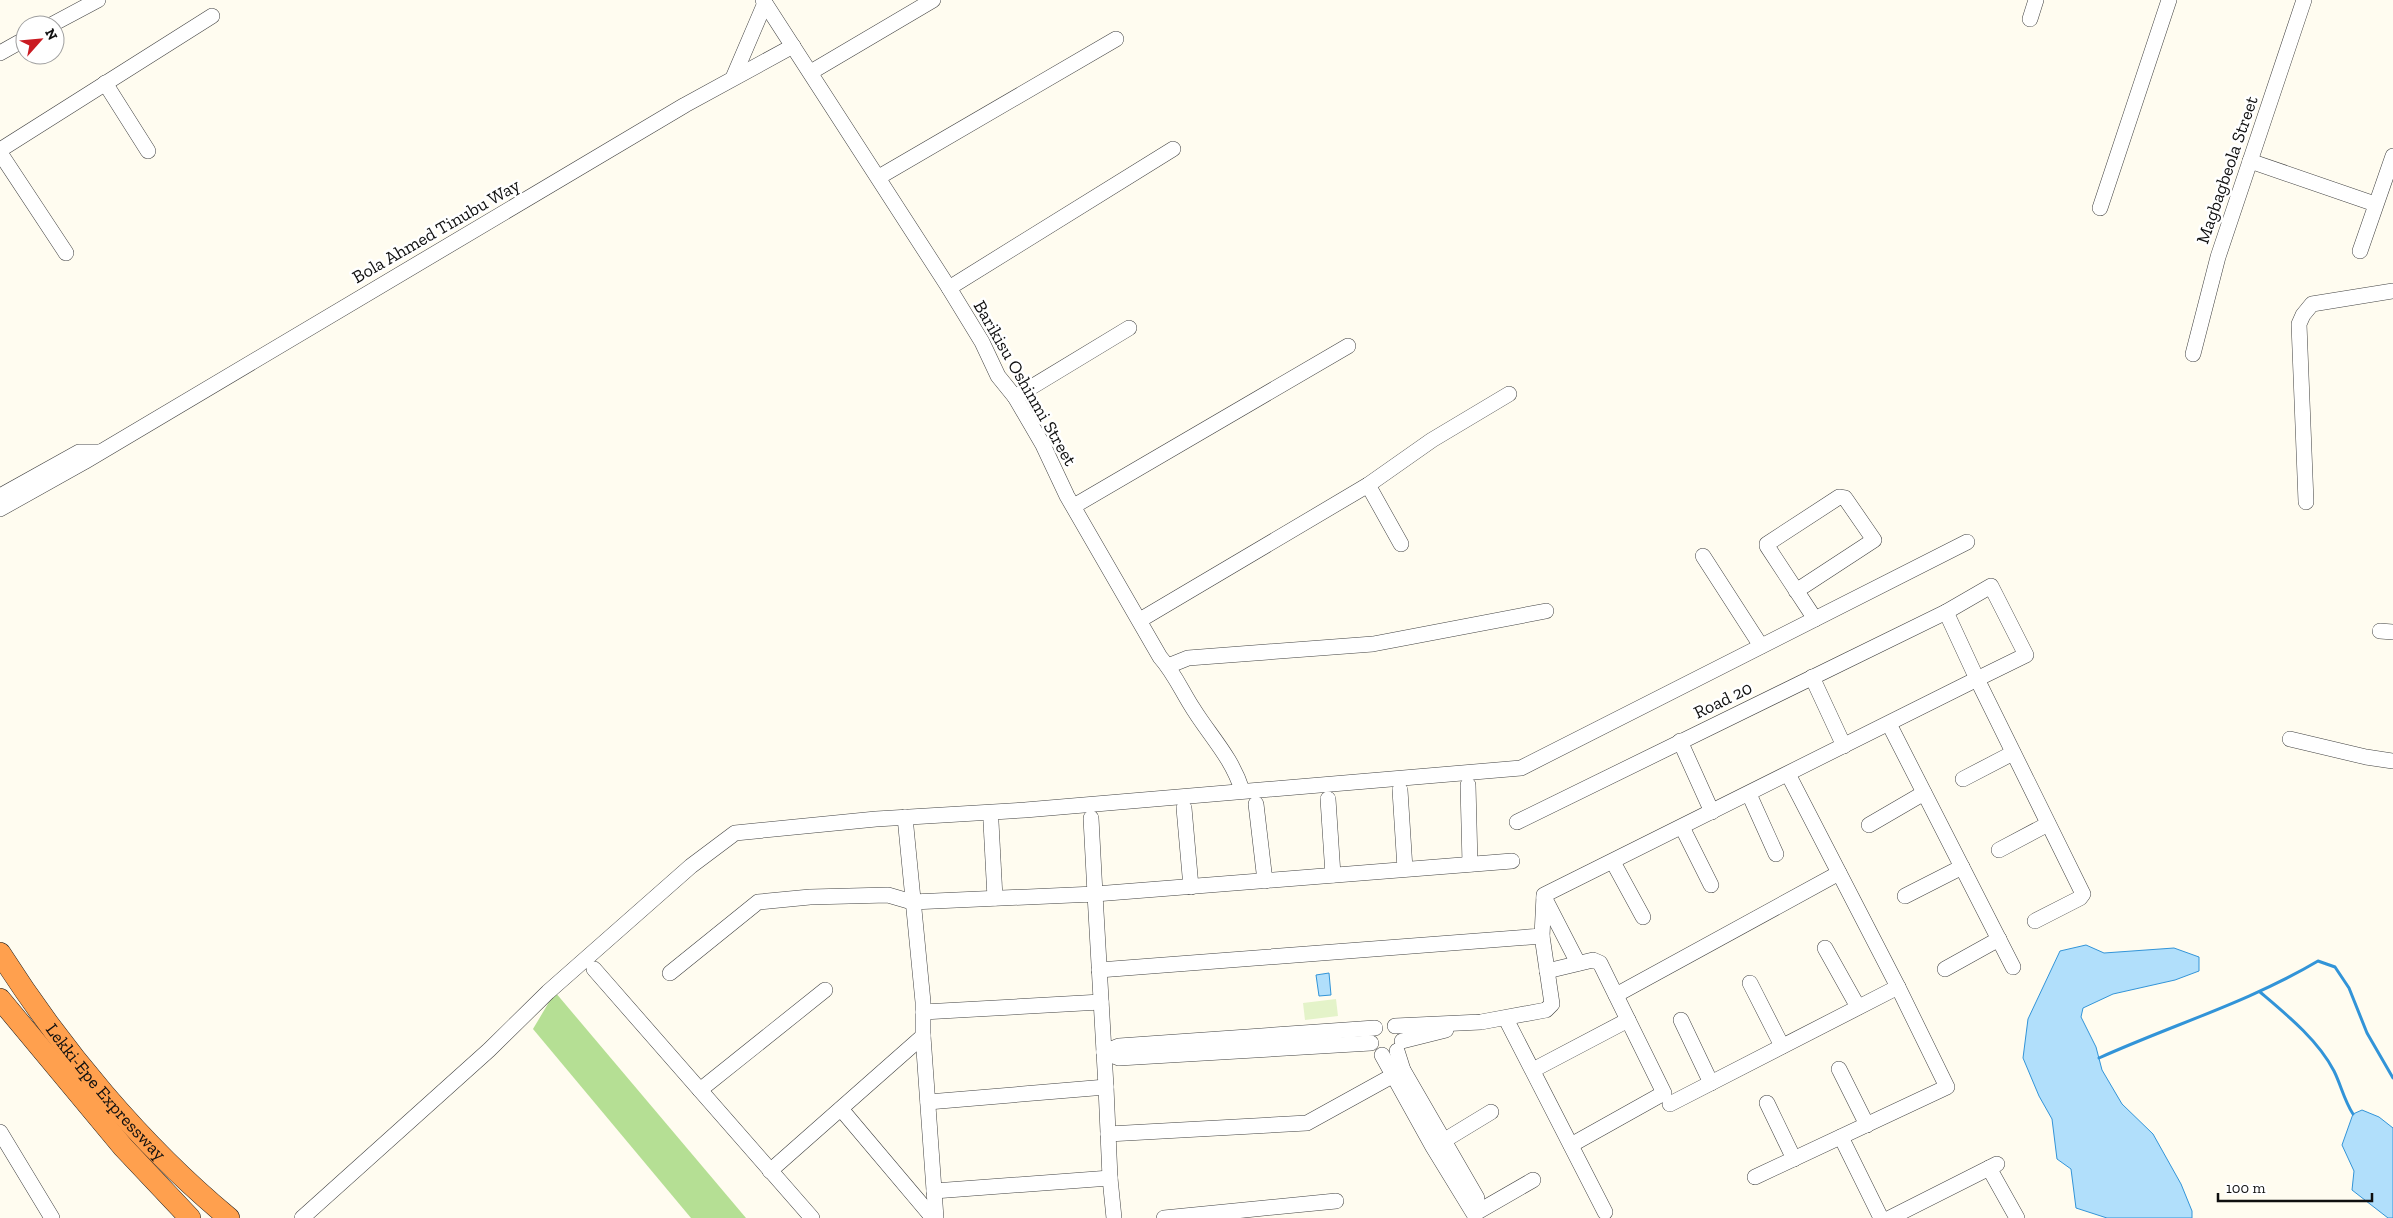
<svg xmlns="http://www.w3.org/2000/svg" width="2393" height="1218" font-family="'Zilla Slab',serif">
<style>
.forest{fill:#b5df94}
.pitch{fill:#e4f3c9}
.water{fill:#b1dffb;stroke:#3294d8}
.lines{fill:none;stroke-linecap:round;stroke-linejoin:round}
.stream{stroke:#3294d8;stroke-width:3}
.minor-casing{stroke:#424242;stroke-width:16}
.highway-casing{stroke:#202020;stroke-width:22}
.minor{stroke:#fff;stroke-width:15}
.highway{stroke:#ffa04e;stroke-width:21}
.labels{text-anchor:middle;stroke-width:5;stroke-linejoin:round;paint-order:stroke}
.street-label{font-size:18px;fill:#0f0f0f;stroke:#fff}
</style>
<rect width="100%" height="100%" fill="#fffcf0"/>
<path class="forest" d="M555 992 746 1218H691L533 1029Z"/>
<path class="pitch" d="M1336 999 1338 1016 1305 1020 1303 1003Z"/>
<g class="water">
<path d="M2086 945 2104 953 2174 948 2199 957V971L2175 980 2113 994 2083 1008 2081 1017 2096 1047 2102 1070 2122 1104 2153 1134 2181 1184 2192 1211V1218H2107L2076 1208 2071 1169 2057 1159 2052 1119 2039 1096 2023 1058 2028 1019 2060 951Z"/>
<path d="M1329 973 1331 995 1319 996 1316 975Z"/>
<path d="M2362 1110 2379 1117 2393 1128V1218H2388L2352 1190 2354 1171 2342 1145 2353 1114Z"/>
</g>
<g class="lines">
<g class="stream">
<path d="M2260 992C2286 1014 2318 1040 2334 1071 2341 1085 2344 1100 2353 1114"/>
<path d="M2099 1058C2172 1025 2249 1002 2318 961L2335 967 2349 988 2367 1033 2393 1078"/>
</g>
<g class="minor-casing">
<g id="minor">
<path d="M763 0 949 288 982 342 998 376 1015 397 1043 445 1067 496 1160 657C1175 674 1182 692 1194 710 1211 737 1232 758 1242 790"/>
<path d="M2030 19 2036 0"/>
<path d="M51 25 98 0"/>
<path d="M0 53 25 39"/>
<path d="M811 72 933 0"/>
<path d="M733 78 765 3"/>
<path d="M105 83 148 151"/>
<path d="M0 150 212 16"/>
<path d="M0 153 66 253"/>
<path d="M2250 161 2375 204"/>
<path d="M879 177 1116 39"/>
<path d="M2100 208 2169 0"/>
<path d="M2360 251 2393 156"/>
<path d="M949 288 1173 149"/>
<path d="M2193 354 2218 257 2304 0"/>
<path d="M1015 397 1129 328"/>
<path d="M1368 485 1401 544"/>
<path d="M0 496 79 452H99"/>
<path d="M2306 502 2299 324 2303 315 2312 304 2393 291"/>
<path d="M1074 506 1348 346"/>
<path d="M0 509 84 462 685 105 793 46"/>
<path d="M1703 556 1761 646"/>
<path d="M1796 591 1874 540 1845 498 1839 497 1767 544V546L1815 619"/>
<path d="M1140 620 1368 485 1432 440 1509 394"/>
<path d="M2380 631 2393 632"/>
<path d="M1168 666 1188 658 1373 644 1546 611"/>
<path d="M1812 677 1844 746"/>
<path d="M1889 724 2013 967"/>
<path d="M2290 739 2366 757 2393 761"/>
<path d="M1680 741 1712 812"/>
<path d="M1963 779 2013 753"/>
<path d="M1468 785 1470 864"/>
<path d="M1400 790 1405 869"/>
<path d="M1749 794 1776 854"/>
<path d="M1328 799 1333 875"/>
<path d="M1256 804 1265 881"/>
<path d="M1184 808 1191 887"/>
<path d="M1091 818 1095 894 1512 861"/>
<path d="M991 822 995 898"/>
<path d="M1517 822 1946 612 1991 586 2026 655 1977 679 2083 894 2080 898 2035 921"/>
<path d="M1869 825 1924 793"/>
<path d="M1682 827 1711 885"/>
<path d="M1999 850 2048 824"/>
<path d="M1613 862 1643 917"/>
<path d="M1905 896 1962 867"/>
<path d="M1544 897 1578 963"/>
<path d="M1825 948 1858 1007"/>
<path d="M594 969 812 1218"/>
<path d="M1945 969 1999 939"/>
<path d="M1099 970 1542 936 1544 895 1977 679 1946 612"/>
<path d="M1547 971 1593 960 1600 963 1664 1093 1571 1145"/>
<path d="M670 973 758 902 810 897 888 895 912 902 1095 894 1106 1087"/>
<path d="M1750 983 1782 1046"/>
<path d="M1616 995 1839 873"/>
<path d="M923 1012 1101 1002"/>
<path d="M1506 1019 1605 1212"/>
<path d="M1681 1020 1711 1083"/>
<path d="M1395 1026 1481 1022 1546 1010 1552 1004 1542 936"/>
<path d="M923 1036 936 1218"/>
<path d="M1402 1041 1446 1030"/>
<path d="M1397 1051 1403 1070 1477 1198"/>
<path d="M1104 1052 1119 1046 1375 1028"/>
<path d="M1104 1052 1119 1058 1371 1043"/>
<path d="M1382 1055 1433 1147 1474 1214 1533 1180"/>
<path d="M1839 1069 1867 1125"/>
<path d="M1533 1070 1628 1020"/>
<path d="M700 1090 825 990"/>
<path d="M928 1102 1106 1087 1110 1178 1114 1218"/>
<path d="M1767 1103 1794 1159"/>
<path d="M1670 1104 1898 987"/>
<path d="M841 1109 933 1218"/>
<path d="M0 1132 52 1218"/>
<path d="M1108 1134 1307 1123 1403 1070"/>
<path d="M1841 1137 1881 1218"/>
<path d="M1435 1146 1491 1112"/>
<path d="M1989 1168 2017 1218"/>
<path d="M770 1171 923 1036V1002L905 817"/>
<path d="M1755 1177 1947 1087 1898 987 1788 774"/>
<path d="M934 1191 1110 1178"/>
<path d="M302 1218 489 1050 548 992 691 866 735 833 876 819 1025 810 1521 768 1967 542"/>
<path d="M1164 1218 1336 1201"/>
<path d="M1890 1218 1997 1164"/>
</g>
</g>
<g class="highway-casing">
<g id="highway">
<path id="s1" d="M0 953C61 1049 141 1145 229 1218"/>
<path d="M0 999 123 1147 190 1218"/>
</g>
</g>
<use href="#minor" class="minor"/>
<use href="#highway" class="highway"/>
</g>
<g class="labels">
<g class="street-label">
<text transform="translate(2227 170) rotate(-71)" y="6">Magbagbeola Street</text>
<text transform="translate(436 231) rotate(-30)" y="6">Bola Ahmed Tinubu Way</text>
<text transform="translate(1025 383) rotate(60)" y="6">Barikisu Oshinmi Street</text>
<text transform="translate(1723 700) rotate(-26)" y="6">Road 20</text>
<text dy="6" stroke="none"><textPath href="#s1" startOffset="175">Lekki-Epe Expressway</textPath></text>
</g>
</g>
<g transform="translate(40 40) rotate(63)"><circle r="24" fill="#ffffff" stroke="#9f9f9f"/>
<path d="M0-4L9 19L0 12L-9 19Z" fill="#ca1b22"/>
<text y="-8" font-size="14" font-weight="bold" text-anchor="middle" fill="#0f0f0f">N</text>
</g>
<path d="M2218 1193v8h154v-8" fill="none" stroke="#0f0f0f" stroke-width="2.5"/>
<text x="2226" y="1193" font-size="15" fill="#0f0f0f" stroke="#ffffff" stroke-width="4" paint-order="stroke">100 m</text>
</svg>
